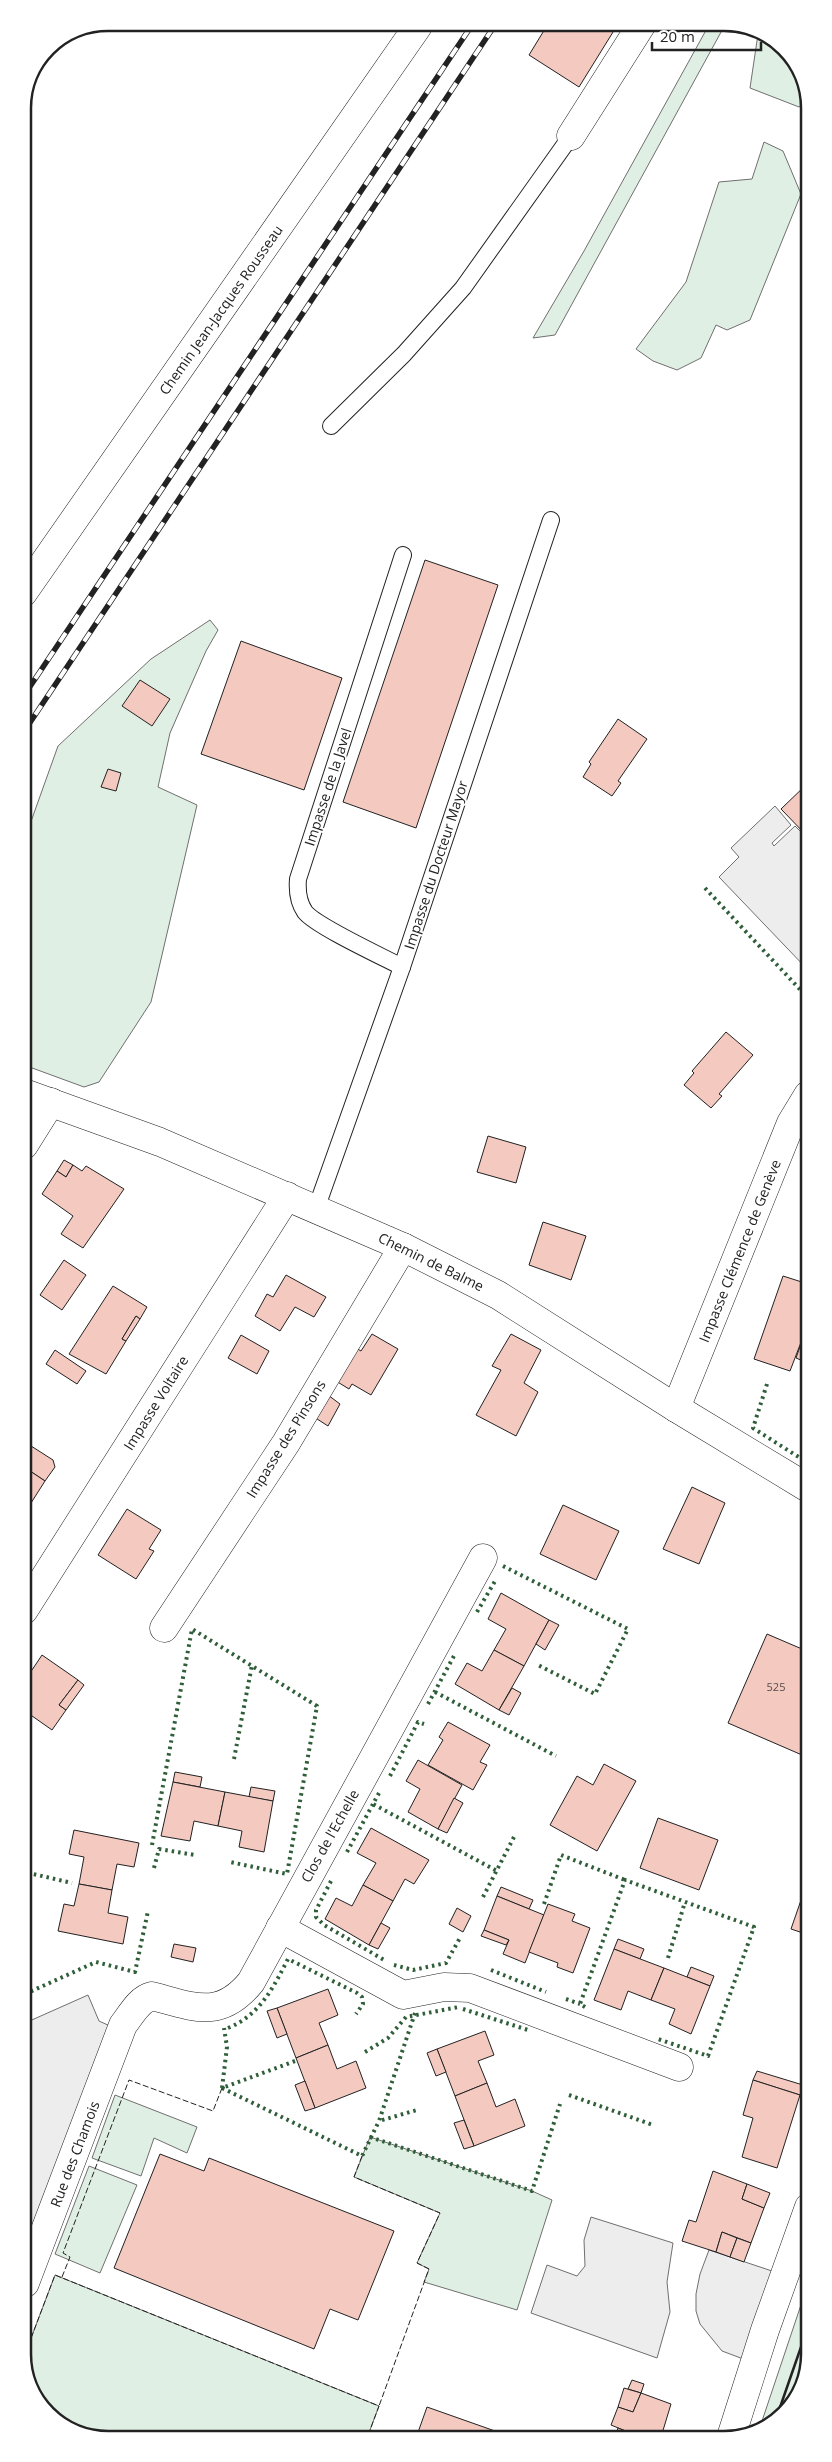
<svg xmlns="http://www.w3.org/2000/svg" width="832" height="2462" font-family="'Open Sans',sans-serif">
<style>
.green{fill:#e0efe3;stroke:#6f6f6f}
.parking{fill:#ededed;stroke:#6f6f6f}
.building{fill:#f3c9c0;stroke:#222}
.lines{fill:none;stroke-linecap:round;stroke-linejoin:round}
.service-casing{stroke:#222;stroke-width:18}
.minor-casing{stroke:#222;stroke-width:29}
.primary-casing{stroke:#222;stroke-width:29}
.service{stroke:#fff;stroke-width:16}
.minor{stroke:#fff;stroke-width:28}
.primary{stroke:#fff;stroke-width:28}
.rail-casing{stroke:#222;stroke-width:5.5}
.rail{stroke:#fff;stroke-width:4;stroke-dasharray:11;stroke-linecap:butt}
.hedge{stroke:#2f5e38;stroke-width:4;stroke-dasharray:2.5 4;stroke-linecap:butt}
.fence{stroke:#222;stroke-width:1;stroke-dasharray:6 2.5;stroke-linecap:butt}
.wall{stroke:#222;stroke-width:2.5}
.labels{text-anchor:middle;stroke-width:4;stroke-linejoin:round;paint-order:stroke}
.number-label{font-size:11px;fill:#564c4a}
.street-label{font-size:14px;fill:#222;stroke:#fff}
.rim{fill:none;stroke:#222;stroke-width:2.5}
</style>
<rect width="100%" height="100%" fill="#fff"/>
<g class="green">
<path d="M710 23H726L555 335 533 338 584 251Z"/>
<path d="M758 34 780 44 807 86V101L799 107 750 88Z"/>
<path d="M764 142 783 151 801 194 750 320 727 330 716 325 701 358 677 370 653 361 636 349 686 282 719 182 752 179Z"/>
<path d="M210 620 218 630 206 651 170 733 158 787 197 805 151 1002 99 1082 84 1087 24 1065V841L58 746 151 659Z"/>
<path d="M115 2095 197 2127 187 2153 154 2138 141 2176 92 2158Z"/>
<path d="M370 2137 532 2191 552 2200 517 2310 424 2282 429 2269 417 2263 440 2213 354 2177Z"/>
<path d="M89 2166 137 2185 100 2273 55 2254Z"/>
<path d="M55 2275 379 2406 367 2438 102 2439 52 2418 25 2376V2354Z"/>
<path d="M809 2281V2354L792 2406 760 2427Z"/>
</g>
<g class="parking">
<path d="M775 806 791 825 772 843 774 846 795 826 808 839V970L719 877 739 857 731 848Z"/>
<path d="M88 1995 99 2021 121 2031 25 2283V2023Z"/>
<path d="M591 2217 673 2243 667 2282 670 2312 657 2358 531 2313 547 2265 577 2276 585 2266 584 2240Z"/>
<path d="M709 2250 784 2275 754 2363 722 2351 700 2324 696 2311V2294L700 2274Z"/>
</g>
<g class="building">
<path d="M548 24H618L579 87 529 55Z"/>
<path d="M425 560 498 585 416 828 343 802Z"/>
<path d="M241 641 342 678 304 790 201 754Z"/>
<path d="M140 680 170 699 152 726 122 706Z"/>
<path d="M618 719 647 739 618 781 621 783 612 796 583 777 591 764 589 762Z"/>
<path d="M108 769 121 773 116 791 101 787Z"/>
<path d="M808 783V837L781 809Z"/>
<path d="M726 1032 753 1055 719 1094 722 1096 711 1108 684 1085 694 1073 692 1071Z"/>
<path d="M488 1136 526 1147 516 1183 477 1172Z"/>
<path d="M64 1160 73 1165 66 1177 57 1171Z"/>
<path d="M73 1165 82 1171 86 1166 124 1189 83 1248 61 1234 73 1216 42 1194 57 1171 66 1177Z"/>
<path d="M543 1222 586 1236 571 1280 529 1265Z"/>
<path d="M64 1260 86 1275 62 1310 40 1295Z"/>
<path d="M286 1275 326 1297 314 1317 295 1307 280 1331 255 1316 267 1294 273 1297Z"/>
<path d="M783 1276 808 1284V1324L790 1371 754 1359Z"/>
<path d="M113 1286 147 1307 140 1319 136 1316 122 1339 126 1341 106 1374 69 1354Z"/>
<path d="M136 1316 140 1319 126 1341 122 1339Z"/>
<path d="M808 1324V1363L796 1358Z"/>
<path d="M372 1334 398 1349 371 1395 352 1384 349 1389 336 1381 356 1348 361 1351Z"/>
<path d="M511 1334 541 1350 524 1383 538 1392 516 1436 476 1415 501 1370 492 1366Z"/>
<path d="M241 1335 269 1351 257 1374 228 1358Z"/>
<path d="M55 1350 86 1371 77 1384 46 1364Z"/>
<path d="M328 1395 340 1404 328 1426 314 1417Z"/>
<path d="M24 1444H28L53 1460 55 1467 45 1481 24 1467Z"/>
<path d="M24 1467 45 1481 24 1514Z"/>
<path d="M692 1487 725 1503 699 1564 663 1549Z"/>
<path d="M563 1505 619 1531 596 1580 540 1554Z"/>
<path d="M127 1509 161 1530 149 1549 154 1551 136 1579 98 1555Z"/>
<path d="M501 1593 549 1620 524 1666 494 1650 506 1629 488 1619Z"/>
<path d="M549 1620 559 1625 545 1650 536 1644Z"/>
<path d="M767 1634 809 1652V1758L728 1723Z"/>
<path d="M494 1650 524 1666 499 1710 455 1684 467 1663 482 1671Z"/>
<path d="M42 1655 78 1680 59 1705 66 1710 52 1730 25 1711V1670H32Z"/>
<path d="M78 1680 84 1685 66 1710 59 1705Z"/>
<path d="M512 1688 521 1693 509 1715 499 1710Z"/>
<path d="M448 1722 490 1745 480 1762 487 1765 473 1790 428 1765 443 1740 439 1737Z"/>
<path d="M418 1760 462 1785 438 1829 408 1812 420 1789 406 1781Z"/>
<path d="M604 1764 636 1781 597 1851 550 1825 577 1776 593 1785Z"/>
<path d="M175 1772 202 1777 200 1787 173 1782Z"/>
<path d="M173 1782 225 1792 218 1826 194 1821 190 1841 161 1836Z"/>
<path d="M251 1787 275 1791 273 1801 249 1797Z"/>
<path d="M225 1792 273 1801 264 1852 239 1847 242 1831 218 1826Z"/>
<path d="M454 1798 463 1803 447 1833 438 1829Z"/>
<path d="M658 1818 718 1840 699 1890 640 1868Z"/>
<path d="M371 1828 429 1860 414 1884 405 1879 393 1901 363 1885 376 1863 357 1853Z"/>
<path d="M74 1830 139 1843 134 1867 117 1864 112 1890 79 1884 84 1857 69 1854Z"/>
<path d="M809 1877V1935L791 1929Z"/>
<path d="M79 1884 112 1890 108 1913 128 1917 123 1944 58 1931 64 1904 74 1906Z"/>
<path d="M363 1885 393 1901 369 1945 325 1919 336 1898 352 1906Z"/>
<path d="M501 1887 533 1900 529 1909 497 1896Z"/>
<path d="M497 1896 544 1915 525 1963 503 1954 509 1940 484 1930Z"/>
<path d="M548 1904 575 1914 572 1921 590 1928 573 1973 557 1967 558 1963 529 1952Z"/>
<path d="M457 1908 471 1916 463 1932 449 1924Z"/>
<path d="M381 1923 390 1928 378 1949 369 1945Z"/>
<path d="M484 1930 509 1940 506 1945 481 1936Z"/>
<path d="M618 1939 644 1949 640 1959 614 1949Z"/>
<path d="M174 1944 196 1948 193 1962 171 1957Z"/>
<path d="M614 1949 664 1968 651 2000 628 1991 621 2010 594 2000Z"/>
<path d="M691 1967 714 1976 710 1986 687 1977Z"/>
<path d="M664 1968 710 1986 691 2034 669 2024 675 2009 651 2000Z"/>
<path d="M328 1989 338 2015 319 2023 328 2045 296 2058 277 2008Z"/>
<path d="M277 2008 287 2034 277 2038 267 2011Z"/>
<path d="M485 2031 494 2055 478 2061 487 2083 455 2096 437 2049Z"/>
<path d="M328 2045 337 2069 356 2061 366 2088 315 2108 296 2058Z"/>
<path d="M437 2049 446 2072 436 2076 427 2053Z"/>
<path d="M757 2071 803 2085 800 2095 753 2080Z"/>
<path d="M753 2080 800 2095 777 2168 742 2157 753 2118 743 2115Z"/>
<path d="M305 2081 315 2108 305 2111 295 2085Z"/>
<path d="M487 2083 496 2107 515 2099 525 2126 474 2146 455 2096Z"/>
<path d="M464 2120 474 2146 464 2149 454 2123Z"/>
<path d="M160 2154 204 2171 209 2158 394 2231 358 2320 330 2309 314 2349 114 2268Z"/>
<path d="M713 2171 747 2184 742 2199 764 2208 751 2243 722 2232 716 2252 682 2241 689 2220 696 2222Z"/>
<path d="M747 2184 770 2193 764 2208 742 2199Z"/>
<path d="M722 2232 737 2238 730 2257 716 2252Z"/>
<path d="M737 2238 751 2243 744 2262 730 2257Z"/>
<path d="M632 2380 644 2384 641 2393 628 2389Z"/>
<path d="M624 2388 641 2393 633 2412 618 2407Z"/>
<path d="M641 2393 671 2404 661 2437H626L628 2432 611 2425 618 2407 633 2412Z"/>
<path d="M427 2407 495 2431 492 2438H416Z"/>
<path d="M618 2428 628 2432 626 2437H615Z"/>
</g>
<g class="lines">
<g class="service-casing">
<g id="service">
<path d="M331 426 404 354 463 288 571 136"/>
<path d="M402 967C383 957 316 926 305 912 298 902 297 891 298 879L403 555"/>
<path d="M316 1209 402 967 551 520"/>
</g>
</g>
<g class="minor-casing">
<g id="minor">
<path d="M571 136 642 24"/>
<path d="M23 593 418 26"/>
<path d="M24 1093 160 1142 403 1247 498 1295 676 1408 808 1488"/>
<path d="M24 1145 51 1102"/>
<path d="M676 1408 791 1123 808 1095"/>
<path d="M24 1610 287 1196"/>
<path d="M164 1628 286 1443 403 1247"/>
<path d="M280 1928 403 1995 444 1987 470 1988 679 2067"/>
<path d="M25 2283 123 2025C131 2015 139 1999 152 1996 194 2007 220 2020 251 1982L483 1558"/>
</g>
</g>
<g class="primary-casing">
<path id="primary" d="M731 2437 765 2330 809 2207"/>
</g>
<use href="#service" class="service"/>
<use href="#minor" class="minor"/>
<use href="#primary" class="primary"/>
<g class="rail-casing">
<g id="rail">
<path d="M23 697 472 25"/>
<path d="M23 733 495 25"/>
</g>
</g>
<use href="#rail" class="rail"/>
<g class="hedge">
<path d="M705 888 808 998"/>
<path d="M767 1384 753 1428 808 1463"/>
<path d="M503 1566 628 1629 595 1694 536 1664"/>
<path d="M477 1612 495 1581"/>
<path d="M435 1692 556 1756"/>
<path d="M428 1704 455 1654"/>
<path d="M234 1759 252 1665"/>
<path d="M390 1776 418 1722 424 1724"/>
<path d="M379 1793 373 1804 497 1871"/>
<path d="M152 1845 192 1629 317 1706 287 1874 230 1862"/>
<path d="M347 1852 373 1804"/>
<path d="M154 1868 159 1849 195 1855"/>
<path d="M25 1880 29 1873 72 1883"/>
<path d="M331 1881 316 1910V1917L324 1925 386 1961"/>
<path d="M483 1897 515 1835"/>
<path d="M544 1904 561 1855 625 1880"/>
<path d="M668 1958 685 1902"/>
<path d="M394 1965 413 1970 446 1963 461 1936"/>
<path d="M491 1970 546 1992"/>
<path d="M25 1994 96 1962 135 1972 148 1911"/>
<path d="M566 1999 580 2004"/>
<path d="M585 2007 580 2004 625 1880 754 1927 708 2056 658 2039"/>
<path d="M463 2009 528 2030"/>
<path d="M415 2013 379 2121 417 2110"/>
<path d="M228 2028C260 2015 273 1988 288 1959L357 1993 362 1997 363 2004 356 2014"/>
<path d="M365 2052 388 2038 406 2017 459 2007"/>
<path d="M295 2061 222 2088 362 2156 379 2121"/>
<path d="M222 2088 227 2047 224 2028"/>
<path d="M569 2095 653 2125"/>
<path d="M370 2137 532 2191 560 2104"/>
</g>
<g class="fence">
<path d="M362 2156 354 2177 440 2213 417 2263 429 2269 379 2406"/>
<path d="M62 2277 70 2257 63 2253 129 2080 213 2111 222 2088"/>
<path d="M25 2354 55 2275 379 2406 367 2438"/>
</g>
<path class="wall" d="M777 2416 809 2324"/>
</g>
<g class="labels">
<g class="number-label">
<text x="776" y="1691">525</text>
</g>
<g class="street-label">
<text transform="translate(221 310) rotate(-55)" y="5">Chemin Jean-Jacques Rousseau</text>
<text transform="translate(328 787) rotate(-72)" y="5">Impasse de la Javel</text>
<text transform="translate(436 865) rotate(-72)" y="5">Impasse du Docteur Mayor</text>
<text transform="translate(740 1251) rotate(-68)" y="5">Impasse Clémence de Genève</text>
<text transform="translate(431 1262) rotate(26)" y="5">Chemin de Balme</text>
<text transform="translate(156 1403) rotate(-58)" y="5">Impasse Voltaire</text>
<text transform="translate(286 1439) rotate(-58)" y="5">Impasse des Pinsons</text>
<text transform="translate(330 1836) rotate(-61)" y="5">Clos de l'Echelle</text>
<text transform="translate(75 2154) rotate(-69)" y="5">Rue des Chamois</text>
</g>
</g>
<path d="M0 0H832V2462H0ZM108 31H724A77 77 0 0 1 801 108V2354A77 77 0 0 1 724 2431H108A77 77 0 0 1 31 2354V108A77 77 0 0 1 108 31Z" fill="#fff" fill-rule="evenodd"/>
<path class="rim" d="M108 31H724A77 77 0 0 1 801 108V2354A77 77 0 0 1 724 2431H108A77 77 0 0 1 31 2354V108A77 77 0 0 1 108 31Z"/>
<path d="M652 42v8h109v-8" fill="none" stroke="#222222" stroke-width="2.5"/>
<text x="660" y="42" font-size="15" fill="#222222" stroke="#ffffff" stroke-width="4" paint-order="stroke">20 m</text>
</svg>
